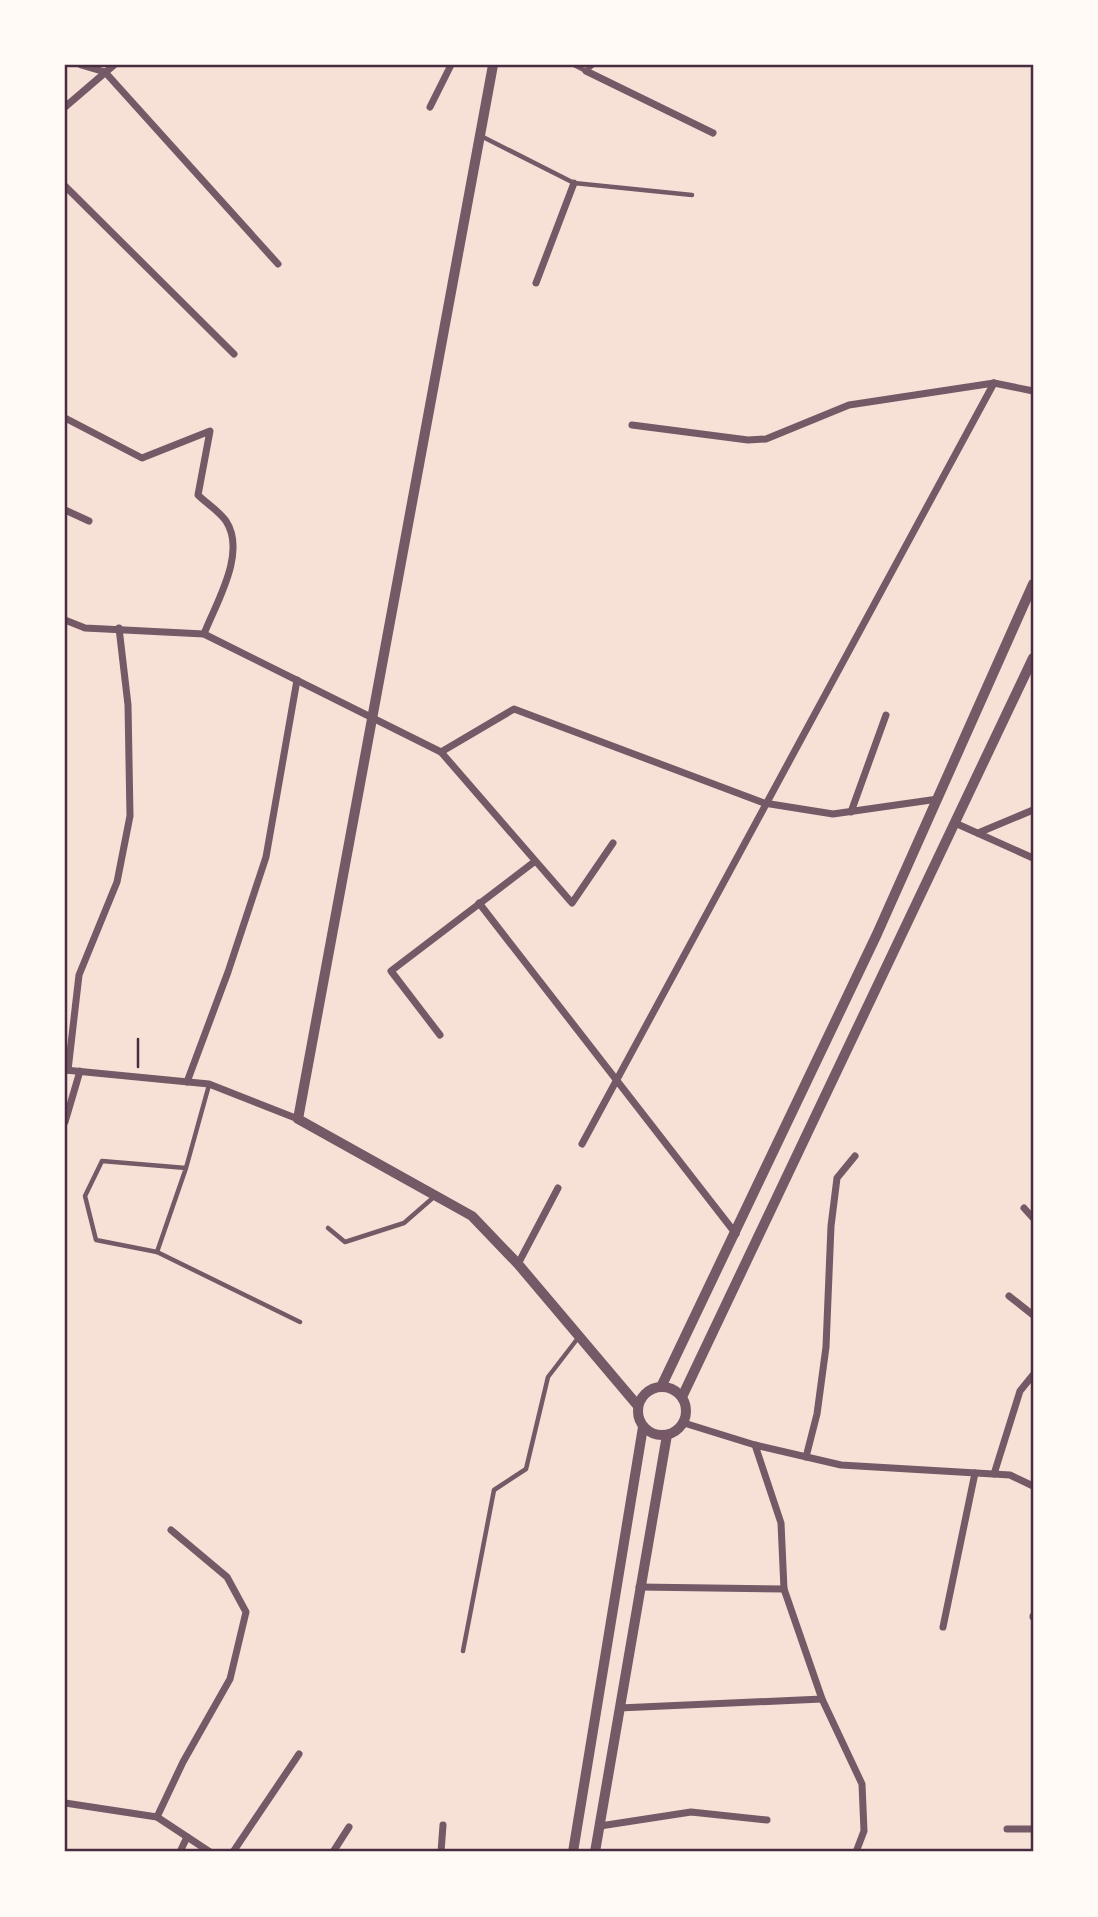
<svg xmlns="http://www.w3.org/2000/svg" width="1098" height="1917" font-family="Literata,serif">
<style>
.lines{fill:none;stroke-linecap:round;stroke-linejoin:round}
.path{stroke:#4a2c40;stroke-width:2.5}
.service{stroke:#755966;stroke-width:4.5}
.minor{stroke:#755966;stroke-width:7}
.tertiary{stroke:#755966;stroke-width:10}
.neatline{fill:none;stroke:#4a2c40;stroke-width:2.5}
</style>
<rect width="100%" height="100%" fill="#f7e1d7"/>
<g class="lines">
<path class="path" d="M138 1067V1039"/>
<g class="service">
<path d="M574 65 586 71 593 65"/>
<path d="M481 136 574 183 692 195"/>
<path d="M186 1168 157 1252 96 1240 85 1196 102 1161 186 1168 209 1085"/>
<path d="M328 1228 345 1242 404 1223 435 1196"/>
<path d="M157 1252 300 1322"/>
<path d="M463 1651 494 1490 526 1469 548 1377 578 1338"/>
</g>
<g class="minor">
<path d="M81 65 105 72 278 264"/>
<path d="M586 71 713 133"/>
<path d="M65 107 114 65"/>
<path d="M430 107 451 65"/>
<path d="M65 186 234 354"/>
<path d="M536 283 574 183"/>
<path d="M65 418 142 458 210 431 198 495C206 503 219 511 226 521 247 553 216 603 204 634"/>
<path d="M632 425 748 440 766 439 849 405 994 383 1033 391"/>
<path d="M65 510 89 521"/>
<path d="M65 620 85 628 204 634 441 752 572 903 613 843"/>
<path d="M441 752 514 709 764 803 833 814 938 799"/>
<path d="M851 812 886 715"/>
<path d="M955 823 1033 858"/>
<path d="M978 833 1033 810"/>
<path d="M479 903 736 1234"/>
<path d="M440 1035 391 971 534 862"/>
<path d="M65 1070 209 1084 298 1119"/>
<path d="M68 1070 79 975 117 882 130 816 128 705 119 628"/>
<path d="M187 1082 228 972 266 857 297 680"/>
<path d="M65 1122 80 1071"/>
<path d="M582 1144 994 383"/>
<path d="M1024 1208 1033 1218"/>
<path d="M518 1264 558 1188"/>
<path d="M1009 1296 1033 1315"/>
<path d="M684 1423 755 1445 841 1465 1010 1475 1033 1486"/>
<path d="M755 1445 781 1523 784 1589 822 1699 862 1784 864 1831 856 1852"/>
<path d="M806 1457 817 1414 826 1347 831 1226 837 1178 855 1156"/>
<path d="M994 1474 1020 1391 1033 1375"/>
<path d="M639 1587 784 1589"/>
<path d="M1033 1617V1616"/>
<path d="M943 1627 975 1473"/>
<path d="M619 1708 822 1699"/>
<path d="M65 1803 157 1817 210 1852"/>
<path d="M157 1817 183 1762 230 1679 246 1612 227 1577 171 1530"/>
<path d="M600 1826 691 1812 767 1820"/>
<path d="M1007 1829H1033"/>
<path d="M180 1852 187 1837"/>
<path d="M233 1852 299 1754"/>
<path d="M333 1852 349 1827"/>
<path d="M441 1852 443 1825"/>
</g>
<g class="tertiary">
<path d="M493 65 298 1119 472 1216 518 1264 638 1406"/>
<circle cx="662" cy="1411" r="24"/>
<path d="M661 1387 877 934 1033 584"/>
<path d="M682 1397 1033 658"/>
<path d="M573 1852 643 1427"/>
<path d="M595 1852 667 1435"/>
</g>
</g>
<rect width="1098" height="1917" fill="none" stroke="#fffaf5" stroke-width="133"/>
<rect x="66" y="66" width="966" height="1784" class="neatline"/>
</svg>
